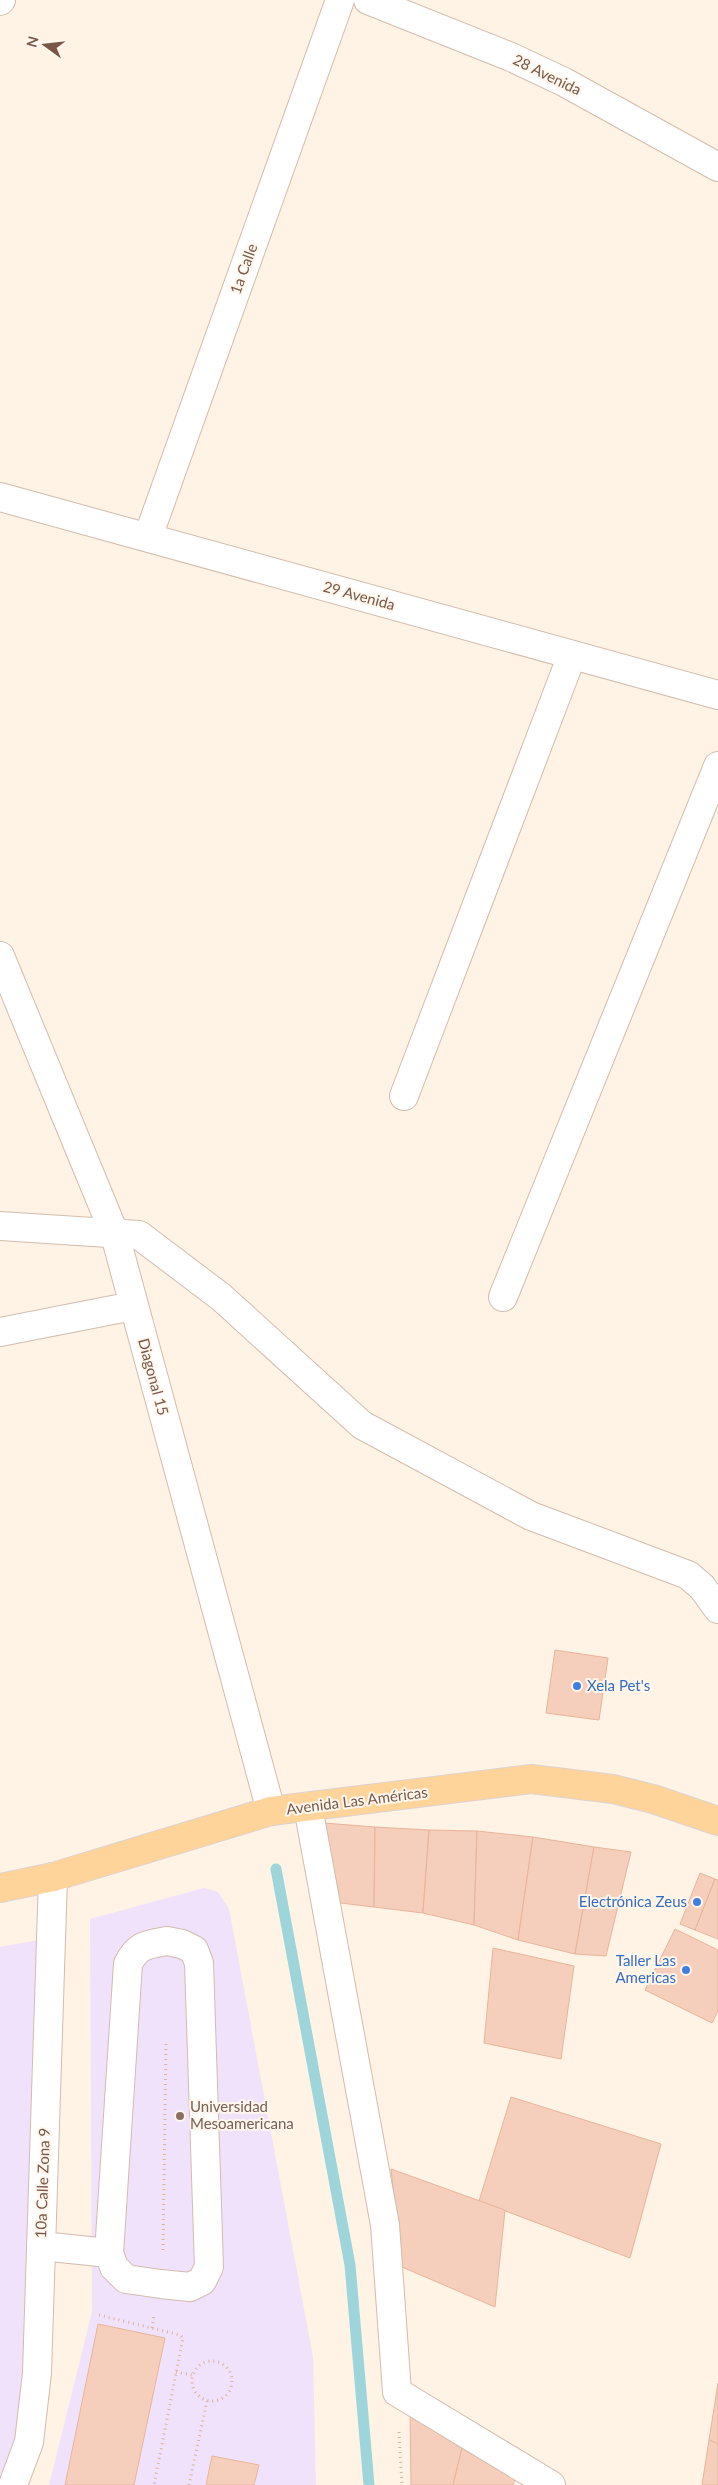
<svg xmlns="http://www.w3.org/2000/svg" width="718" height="2485" font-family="Lato,sans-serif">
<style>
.education{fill:#f0e2fa}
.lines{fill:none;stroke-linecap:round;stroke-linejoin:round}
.stream{stroke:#9ed5db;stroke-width:11}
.building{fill:#f5cfbb;stroke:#e8b49b}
.minor-casing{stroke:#d2bcad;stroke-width:30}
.major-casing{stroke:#dcd3d0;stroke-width:30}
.path{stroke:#dab29e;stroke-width:3;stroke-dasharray:1 4;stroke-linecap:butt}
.minor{stroke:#fff;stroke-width:28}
.major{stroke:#ffd49b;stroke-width:28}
.shop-dot{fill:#3f7fe0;stroke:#fff7ed;stroke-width:2}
.education-dot{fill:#8d6e63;stroke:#fff7ed;stroke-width:2}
.labels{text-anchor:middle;stroke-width:4;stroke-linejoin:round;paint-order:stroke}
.street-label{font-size:15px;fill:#785749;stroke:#fff7ed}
.shop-label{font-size:15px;fill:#366cbe;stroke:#fff7ed;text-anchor:end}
.education-label{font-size:15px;fill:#785e54;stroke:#fff7ed;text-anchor:start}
</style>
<rect width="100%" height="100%" fill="#fef3e5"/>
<g class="education">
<path d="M204 1888 218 1892 229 1909 313 2357 316 2485H49L92 2312 90 1919Z"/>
<path d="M49 1938 29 2442 0 2485V1947Z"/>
</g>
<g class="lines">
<path class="stream" d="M276 1869 350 2265 369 2485"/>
</g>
<g class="building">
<path d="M555 1650 608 1658 599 1720 546 1713Z"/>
<path d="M324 1823 375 1827 374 1907 332 1902Z"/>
<path d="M375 1827 429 1830 423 1913 374 1907Z"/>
<path d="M429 1830 477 1831 474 1925 423 1913Z"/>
<path d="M477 1831 533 1837 518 1940 474 1925Z"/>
<path d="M533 1837 594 1847 575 1954 518 1940Z"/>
<path d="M594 1847 631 1852 606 1956 575 1954Z"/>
<path d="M700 1873 715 1879 695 1930 680 1924Z"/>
<path d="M715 1879 718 1880V1939L695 1930Z"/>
<path d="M675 1929 718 1950V2011L712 2023 645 1990Z"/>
<path d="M493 1948 574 1966 561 2059 484 2043Z"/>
<path d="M511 2097 661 2144 630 2258 479 2201Z"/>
<path d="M391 2169 505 2210 495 2307 402 2267Z"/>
<path d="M98 2324 165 2338 134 2485H65Z"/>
<path d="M718 2383V2444L709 2440Z"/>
<path d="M410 2410 464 2440 453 2485H411Z"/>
<path d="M464 2440 515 2479 513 2485H453Z"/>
<path d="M709 2440 718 2444V2485H702Z"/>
<path d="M212 2456 259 2465 254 2485H206Z"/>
</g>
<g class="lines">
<g class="minor-casing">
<g id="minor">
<path d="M368 0 511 57 564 82 718 167"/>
<path d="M0 1 1 0"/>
<path d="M0 497 718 695"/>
<path d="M148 537 340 0"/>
<path d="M0 956 115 1235 271 1811"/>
<path d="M404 1096 572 655"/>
<path d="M0 1226 139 1235 221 1297 362 1425 531 1516 688 1575 702 1587 718 1609"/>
<path d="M503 1297 718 766"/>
<path d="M0 1332 133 1306"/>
<path d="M308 1807 385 2225 397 2392 551 2485"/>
<path d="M167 1941 182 1944 194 1950 199 1963 209 2267 202 2281 190 2287 161 2284 126 2279 114 2267 109 2253 128 1964C138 1944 147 1945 167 1941Z"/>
<path d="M41 2246 109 2253"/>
<path d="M13 2485 29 2442 37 2373 53 1877"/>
</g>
</g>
<g class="major-casing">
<path id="major" d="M0 1888 53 1877 271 1811 531 1779 613 1789 653 1799 718 1821"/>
</g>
<g class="path">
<path d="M163 2250 166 2044"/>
<path d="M99 2315 180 2335 183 2338 154 2485"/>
<path d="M152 2328 154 2315"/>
<circle cx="212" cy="2381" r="20"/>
<path d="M176 2372 192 2375"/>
<path d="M399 2432 402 2485"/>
<path d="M189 2485 207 2401"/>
</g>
<use href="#minor" class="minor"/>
<use href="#major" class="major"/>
</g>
<g class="shop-dot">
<circle cx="577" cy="1686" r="5"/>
<circle cx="697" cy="1902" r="5"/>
<circle cx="686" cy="1970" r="5"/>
</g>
<circle class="education-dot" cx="180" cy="2116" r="5"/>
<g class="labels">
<g class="street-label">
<text transform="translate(547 75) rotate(26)" y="5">28 Avenida</text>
<text transform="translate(244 269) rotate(-70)" y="5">1a Calle</text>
<text transform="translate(359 596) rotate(15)" y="5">29 Avenida</text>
<text transform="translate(153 1377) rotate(75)" y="5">Diagonal 15</text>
<text transform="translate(357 1801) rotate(-7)" y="5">Avenida Las Américas</text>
<text transform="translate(43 2183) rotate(-88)" y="5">10a Calle Zona 9</text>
</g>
<g class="shop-label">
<text x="587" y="1691" text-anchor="start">Xela Pet's</text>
<text x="687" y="1907">Electrónica Zeus</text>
<text x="676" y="1966">Taller Las<tspan x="676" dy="17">Americas</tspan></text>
</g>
<g class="education-label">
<text x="190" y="2112">Universidad<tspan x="190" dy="17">Mesoamericana</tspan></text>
</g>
</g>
<g transform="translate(45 45) rotate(285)" stroke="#fff7ed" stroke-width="4" paint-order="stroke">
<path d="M0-4L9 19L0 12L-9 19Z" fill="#785749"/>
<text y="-8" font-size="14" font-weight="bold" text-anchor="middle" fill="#785749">N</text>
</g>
</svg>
